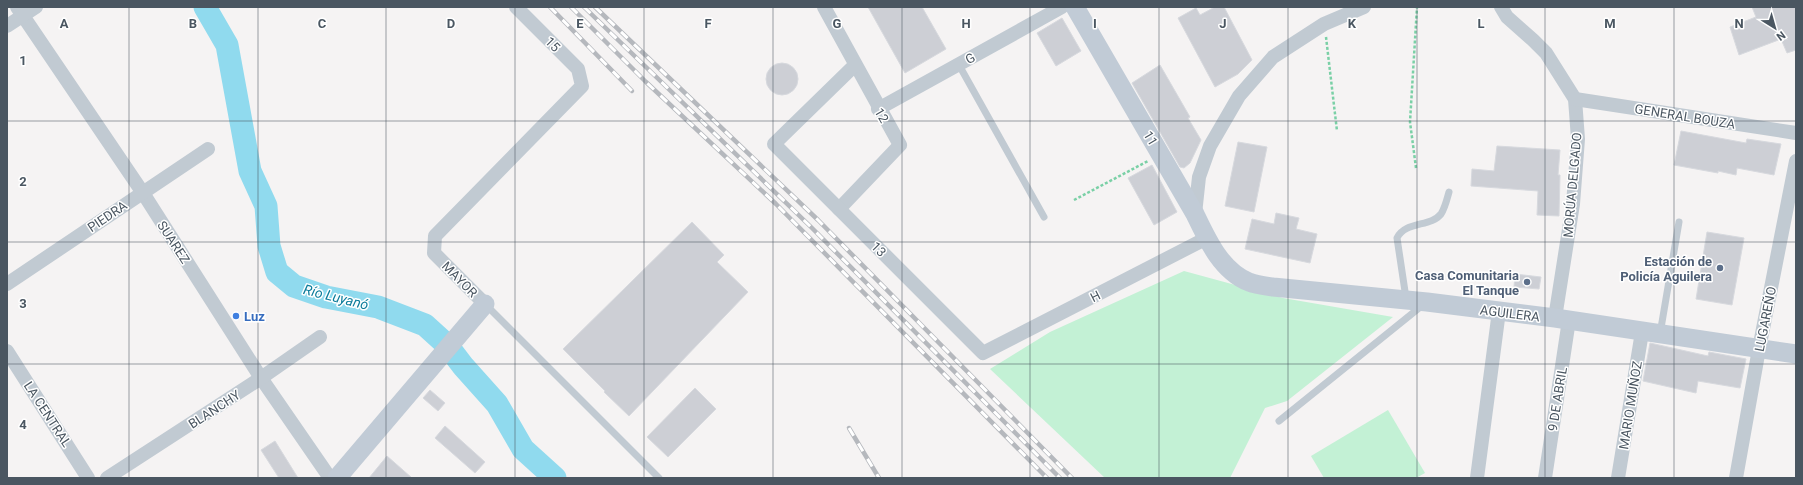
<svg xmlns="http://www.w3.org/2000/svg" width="1803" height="485" font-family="Roboto,sans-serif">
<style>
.green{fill:#c3f1d5}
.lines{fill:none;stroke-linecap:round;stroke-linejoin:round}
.river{stroke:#90daee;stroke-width:23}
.building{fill:#cdcfd5;stroke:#d7d9de}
.path{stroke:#7ad0a6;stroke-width:2.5;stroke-dasharray:3 2;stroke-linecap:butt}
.lane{stroke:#c1cad2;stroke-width:7}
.street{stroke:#c1cad2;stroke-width:14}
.secondary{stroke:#c1cbd6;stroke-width:19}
.rail-casing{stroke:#b5b8bd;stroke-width:4.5}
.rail{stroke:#fff;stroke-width:3;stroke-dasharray:9;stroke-linecap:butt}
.grid{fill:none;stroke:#4a5661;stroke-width:1;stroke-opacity:0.55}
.service-dot{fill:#5c6f8a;stroke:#fff;stroke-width:1.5}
.shop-dot{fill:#3f7fe0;stroke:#fff;stroke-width:1.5}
.labels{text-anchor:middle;stroke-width:3;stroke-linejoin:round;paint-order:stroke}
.street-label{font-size:13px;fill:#4a5661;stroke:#fff}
.service-label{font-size:13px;font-weight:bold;fill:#4e5e75;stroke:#fff;text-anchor:end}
.shop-label{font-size:13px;font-weight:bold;fill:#366cbe;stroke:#fff;text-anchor:start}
.water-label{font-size:14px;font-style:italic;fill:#0c7c9b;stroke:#fff}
.grid-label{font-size:13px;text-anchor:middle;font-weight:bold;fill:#4a5661;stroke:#fff;stroke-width:3;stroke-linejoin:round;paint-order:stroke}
</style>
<rect width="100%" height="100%" fill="#f5f3f3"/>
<g class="green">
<path d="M1184 271 1283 298 1393 317 1287 401 1265 408 1230 478H1105L990 369 1050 332Z"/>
<path d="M1388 410 1425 473 1416 478H1324L1311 456Z"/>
</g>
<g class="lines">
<path class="river" d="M205 7 227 45 250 171 266 206 269 246 277 272 294 286 326 297 378 307 425 325 447 345 463 366 497 404 523 449 555 478"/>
</g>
<g class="building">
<path d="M868 7H922L946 49 905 73Z"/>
<path d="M1215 7H1224L1252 60 1238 74 1215 87 1178 18 1196 8 1200 15Z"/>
<path d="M1752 7H1796V50L1787 53 1781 39 1739 55 1730 27 1756 17Z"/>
<path d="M1062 18 1081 51 1056 66 1037 33Z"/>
<circle cx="782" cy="79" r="16"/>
<path d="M1160 65 1190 117 1188 118 1201 140 1190 163 1184 168 1180 167 1132 83Z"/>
<path d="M1681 131 1746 143 1747 139 1781 144 1774 175 1737 168 1736 175 1718 171V173L1674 165Z"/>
<path d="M1238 142 1267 147 1254 212 1225 206Z"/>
<path d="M1497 146 1560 150 1558 175H1560L1559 216 1537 215 1538 191 1471 186 1472 169 1494 171Z"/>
<path d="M1152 165 1177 212 1154 225 1128 178Z"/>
<path d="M1276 213 1299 218 1296 229 1317 234 1310 263 1245 249 1252 219 1274 224Z"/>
<path d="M692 222 724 255 717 262 748 292 629 416 604 392 605 391 563 349Z"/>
<path d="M1707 232 1744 238 1732 305 1696 299Z"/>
<path d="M1515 274 1541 277 1539 289 1514 287Z"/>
<path d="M1650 343 1708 356 1709 352 1746 359 1740 388 1698 381 1696 393 1643 381Z"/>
<path d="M695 388 716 409 668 457 647 437Z"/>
<path d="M430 390 445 403 438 411 423 398Z"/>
<path d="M445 426 485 462 475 473 435 438Z"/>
<path d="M275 441 298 478H279L261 450Z"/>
<path d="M387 456 412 478H369Z"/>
</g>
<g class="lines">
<g class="path">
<path d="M1326 37 1337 131"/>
<path d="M1416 168 1410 122 1417 7"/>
<path d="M1074 200 1148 161"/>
</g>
<g class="lane">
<path d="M959 65 1044 217"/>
<path d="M1406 298 1397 238C1405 221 1431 227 1441 214 1445 208 1447 199 1449 192"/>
<path d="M485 304 659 478"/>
<path d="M1660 334 1679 222"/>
<path d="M1279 421 1424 304"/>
</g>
<g class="street">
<path d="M17 7 143 193 261 378 330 478"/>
<path d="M824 7 900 145 839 209"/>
<path d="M1501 7 1507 17 1533 40 1546 53 1575 99 1578 139 1573 204 1555 318"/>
<path d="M7 26 36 7"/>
<path d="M855 65 774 144 983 353 1207 238"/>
<path d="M1575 99 1796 133"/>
<path d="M878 109 1062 7"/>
<path d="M1195 214 1199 177 1210 146 1239 96 1273 57 1324 24 1364 7"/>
<path d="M7 284 208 149"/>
<path d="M485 304 434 253 435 236 582 86 578 69 516 7"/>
<path d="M7 351 88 478"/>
<path d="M107 478 261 378 320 337"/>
<path d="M1477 478 1499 311"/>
<path d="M1545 478 1569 320"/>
<path d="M1618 478 1642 332"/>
<path d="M1736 478 1759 349 1796 161"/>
</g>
<g class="secondary">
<path d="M1075 7 1195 214C1207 239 1221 271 1249 282 1256 285 1266 286 1273 287L1427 302 1555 318 1796 354"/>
<path d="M337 478 485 304"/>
</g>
<g class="rail-casing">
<g id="rail">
<path d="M550 7 632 91"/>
<path d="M571 7 646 82 776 204 1047 478"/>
<path d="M584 7 811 227 1060 478"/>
<path d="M595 7 818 220 1072 478"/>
<path d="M849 428 879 478"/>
</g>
</g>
<use href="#rail" class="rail"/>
</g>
<path class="grid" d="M129 7V478M258 7V478M386 7V478M515 7V478M644 7V478M773 7V478M902 7V478M1030 7V478M1159 7V478M1288 7V478M1417 7V478M1545 7V478M1674 7V478M7 121H1796M7 242H1796M7 364H1796"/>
<g class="service-dot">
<circle cx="1720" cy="268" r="4"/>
<circle cx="1527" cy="282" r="4"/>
</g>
<circle class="shop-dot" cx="236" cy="316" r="4"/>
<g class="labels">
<g class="street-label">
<text transform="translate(553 44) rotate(45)" y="5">15</text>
<text transform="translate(970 58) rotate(-29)" y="5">G</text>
<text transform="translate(882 115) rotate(60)" y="5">12</text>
<text transform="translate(1685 116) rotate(9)" y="5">GENERAL BOUZA</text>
<text transform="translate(1151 138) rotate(60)" y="5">11</text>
<text transform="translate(1572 185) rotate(-85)" y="5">MORÚA DELGADO</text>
<text transform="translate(107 216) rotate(-34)" y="5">PIEDRA</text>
<text transform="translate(174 242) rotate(57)" y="5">SUAREZ</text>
<text transform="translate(879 249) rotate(45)" y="5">13</text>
<text transform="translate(460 279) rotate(45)" y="5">MAYOR</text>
<text transform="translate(1095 296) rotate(-27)" y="5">H</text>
<text transform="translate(1510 313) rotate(7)" y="5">AGUILERA</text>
<text transform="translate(1765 319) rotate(-79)" y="5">LUGAREÑO</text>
<text transform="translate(1557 399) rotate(-81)" y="5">9 DE ABRIL</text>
<text transform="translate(1630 405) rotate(-81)" y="5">MARIO MUÑOZ</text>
<text transform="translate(214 409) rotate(-33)" y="5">BLANCHY</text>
<text transform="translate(48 414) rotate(57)" y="5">LA CENTRAL</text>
</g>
<g class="service-label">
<text x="1712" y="266">Estación de<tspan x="1712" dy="15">Policía Aguilera</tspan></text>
<text x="1519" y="280">Casa Comunitaria<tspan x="1519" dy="15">El Tanque</tspan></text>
</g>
<g class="shop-label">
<text x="244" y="321">Luz</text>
</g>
<g class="water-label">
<text transform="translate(336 297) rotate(14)" y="5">Río Luyanó</text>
</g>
</g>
<g class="grid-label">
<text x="64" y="28">A</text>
<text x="193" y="28">B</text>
<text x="322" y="28">C</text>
<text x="451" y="28">D</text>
<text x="580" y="28">E</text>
<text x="708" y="28">F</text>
<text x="837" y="28">G</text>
<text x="966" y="28">H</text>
<text x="1095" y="28">I</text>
<text x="1223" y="28">J</text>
<text x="1352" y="28">K</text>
<text x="1481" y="28">L</text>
<text x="1610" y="28">M</text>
<text x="1739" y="28">N</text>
<text x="23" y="65">1</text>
<text x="23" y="186">2</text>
<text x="23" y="308">3</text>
<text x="23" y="429">4</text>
</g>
<rect width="1803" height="485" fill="none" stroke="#4a5661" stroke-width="16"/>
<g transform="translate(1775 28) rotate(143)" stroke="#ffffff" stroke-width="3" paint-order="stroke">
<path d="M0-3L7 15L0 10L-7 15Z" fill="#4a5661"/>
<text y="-6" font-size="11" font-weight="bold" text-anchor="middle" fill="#4a5661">N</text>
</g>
</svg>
